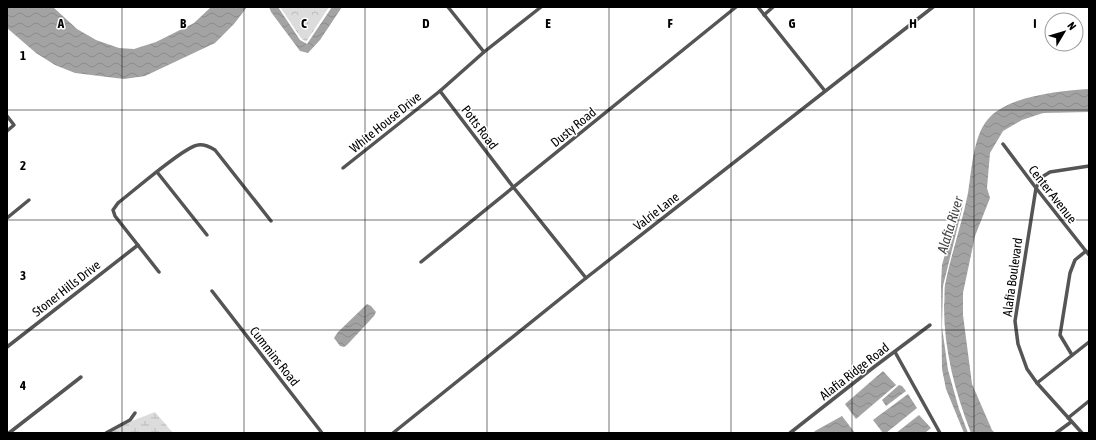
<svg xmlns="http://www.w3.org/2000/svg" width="1096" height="440" font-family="'Asap Condensed',sans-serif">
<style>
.forest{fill:url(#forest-crowns)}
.wetland{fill:url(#wetland-marsh)}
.water{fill:url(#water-waves)}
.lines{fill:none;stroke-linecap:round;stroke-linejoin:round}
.minor{stroke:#555;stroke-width:3.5}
.grid{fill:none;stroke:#000;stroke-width:1;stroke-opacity:0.55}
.labels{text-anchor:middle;stroke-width:3;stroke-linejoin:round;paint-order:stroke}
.street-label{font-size:13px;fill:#000;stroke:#fff}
.water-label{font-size:14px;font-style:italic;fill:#444;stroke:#fff}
.grid-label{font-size:13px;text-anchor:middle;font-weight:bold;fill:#000;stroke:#fff;stroke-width:3;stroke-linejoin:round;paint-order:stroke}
</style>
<defs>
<pattern id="forest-crowns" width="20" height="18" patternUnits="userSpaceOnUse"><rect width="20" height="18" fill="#dcdcdc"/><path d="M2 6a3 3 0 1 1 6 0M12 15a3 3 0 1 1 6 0" fill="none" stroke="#bbb"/></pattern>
<pattern id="wetland-marsh" width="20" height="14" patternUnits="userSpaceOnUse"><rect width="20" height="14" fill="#dcdcdc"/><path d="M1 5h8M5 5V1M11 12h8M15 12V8" fill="none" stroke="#bbb"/></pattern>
<pattern id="water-waves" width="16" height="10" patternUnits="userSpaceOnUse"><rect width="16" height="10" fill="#a3a3a3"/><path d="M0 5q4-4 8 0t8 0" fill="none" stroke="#8b8b8b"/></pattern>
</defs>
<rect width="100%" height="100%" fill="#fff"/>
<path class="forest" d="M280 7H329L306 42 301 38Z"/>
<path class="wetland" d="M155 412 173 433H109L132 421Z"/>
<g class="water">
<path d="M7 7H53L77 29 96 40 119 48 134 49 156 42 194 23 211 7H247L234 24 215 43 145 76 124 79 75 73 55 65 36 53 7 28Z"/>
<path d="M269 7H278L300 40 307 44 332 7H342L320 40 308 53 300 51 271 12Z"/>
<path d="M1089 89V112L1043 113 1022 120 1003 131 990 153 987 188 990 198 975 236 963 293V315L972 384 992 430 995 433H971C955 392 944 350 944 306 945 299 944 291 945 285 951 254 962 224 968 193 972 170 973 132 991 116 1014 95 1060 91 1089 89Z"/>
<path d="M963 205 943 286 942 327 948 370 959 409 968 433H964L946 389 942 369 941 284 942 265 954 222Z"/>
<path d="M367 304 371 306 376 312 374 316 347 345 344 347 340 346 334 338 338 332Z"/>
<path d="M883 371 896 385 856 419 845 404Z"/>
<path d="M899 385 902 386 906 391 886 406 882 400Z"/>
<path d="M908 394 917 408 886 433H883L873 420Z"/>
<path d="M919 415 931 428 925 433H896Z"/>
<path d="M842 416 855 433H813L815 431Z"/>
</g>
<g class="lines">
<g class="minor">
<path d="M448 7 484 52"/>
<path d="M758 7 825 91"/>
<path d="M764 15 773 7"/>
<path d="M440 91 514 188 586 278"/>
<path d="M7 116 14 125 7 131"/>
<path d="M1003 144 1036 188 1089 255"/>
<path d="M343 168 440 91 484 52 541 7"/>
<path d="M157 172 207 235"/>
<path d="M7 218 29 200"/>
<path d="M421 262 736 7"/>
<path d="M159 272 115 216 113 210 118 203C131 193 185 146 198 145 204 144 210 147 215 150L271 221"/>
<path d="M212 291 322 433"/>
<path d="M7 347 138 245"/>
<path d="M895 352 940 433"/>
<path d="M1072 355 1060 335 1070 273 1075 260 1086 251"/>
<path d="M1037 383 1089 342"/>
<path d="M1068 418 1089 401"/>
<path d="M9 433 81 377"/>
<path d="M106 433 130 420 135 413"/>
<path d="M393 433 586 278 933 7"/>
<path d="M790 433 874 367 930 325"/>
<path d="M1056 433 1071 422"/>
<path d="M1082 433 1037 383 1027 369 1018 344 1015 321 1036 188 1042 177 1050 172 1089 166"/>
</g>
</g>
<path class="grid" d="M122 7V433M244 7V433M365 7V433M487 7V433M609 7V433M731 7V433M852 7V433M974 7V433M7 110H1089M7 220H1089M7 330H1089"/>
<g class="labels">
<g class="street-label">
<text transform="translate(385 122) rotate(-39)" y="5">White House Drive</text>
<text transform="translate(480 127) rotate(53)" y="5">Potts Road</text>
<text transform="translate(573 127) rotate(-39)" y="5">Dusty Road</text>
<text transform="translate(1053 194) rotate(52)" y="5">Center Avenue</text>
<text transform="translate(656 211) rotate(-38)" y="5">Valrie Lane</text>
<text transform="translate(1012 277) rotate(-82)" y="5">Alafia Boulevard</text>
<text transform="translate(66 288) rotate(-38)" y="5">Stoner Hills Drive</text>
<text transform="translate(275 356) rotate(52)" y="5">Cummins Road</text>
<text transform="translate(854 371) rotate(-38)" y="5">Alafia Ridge Road</text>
</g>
<g class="water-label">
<text transform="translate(950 225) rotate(-73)" y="5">Alafia River</text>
</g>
</g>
<g class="grid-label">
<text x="61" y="28">A</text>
<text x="183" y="28">B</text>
<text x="304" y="28">C</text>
<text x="426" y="28">D</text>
<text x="548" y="28">E</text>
<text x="670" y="28">F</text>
<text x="792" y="28">G</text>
<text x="913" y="28">H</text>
<text x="1035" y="28">I</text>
<text x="23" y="60">1</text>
<text x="23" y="170">2</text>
<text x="23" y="280">3</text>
<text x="23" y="390">4</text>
</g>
<rect width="1096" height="440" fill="none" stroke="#000000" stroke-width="16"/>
<g transform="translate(1064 32) rotate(52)"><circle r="19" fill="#ffffff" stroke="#999999"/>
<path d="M0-3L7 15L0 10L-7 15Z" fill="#000000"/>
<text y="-6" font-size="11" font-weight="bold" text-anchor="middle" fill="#000000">N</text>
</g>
</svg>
